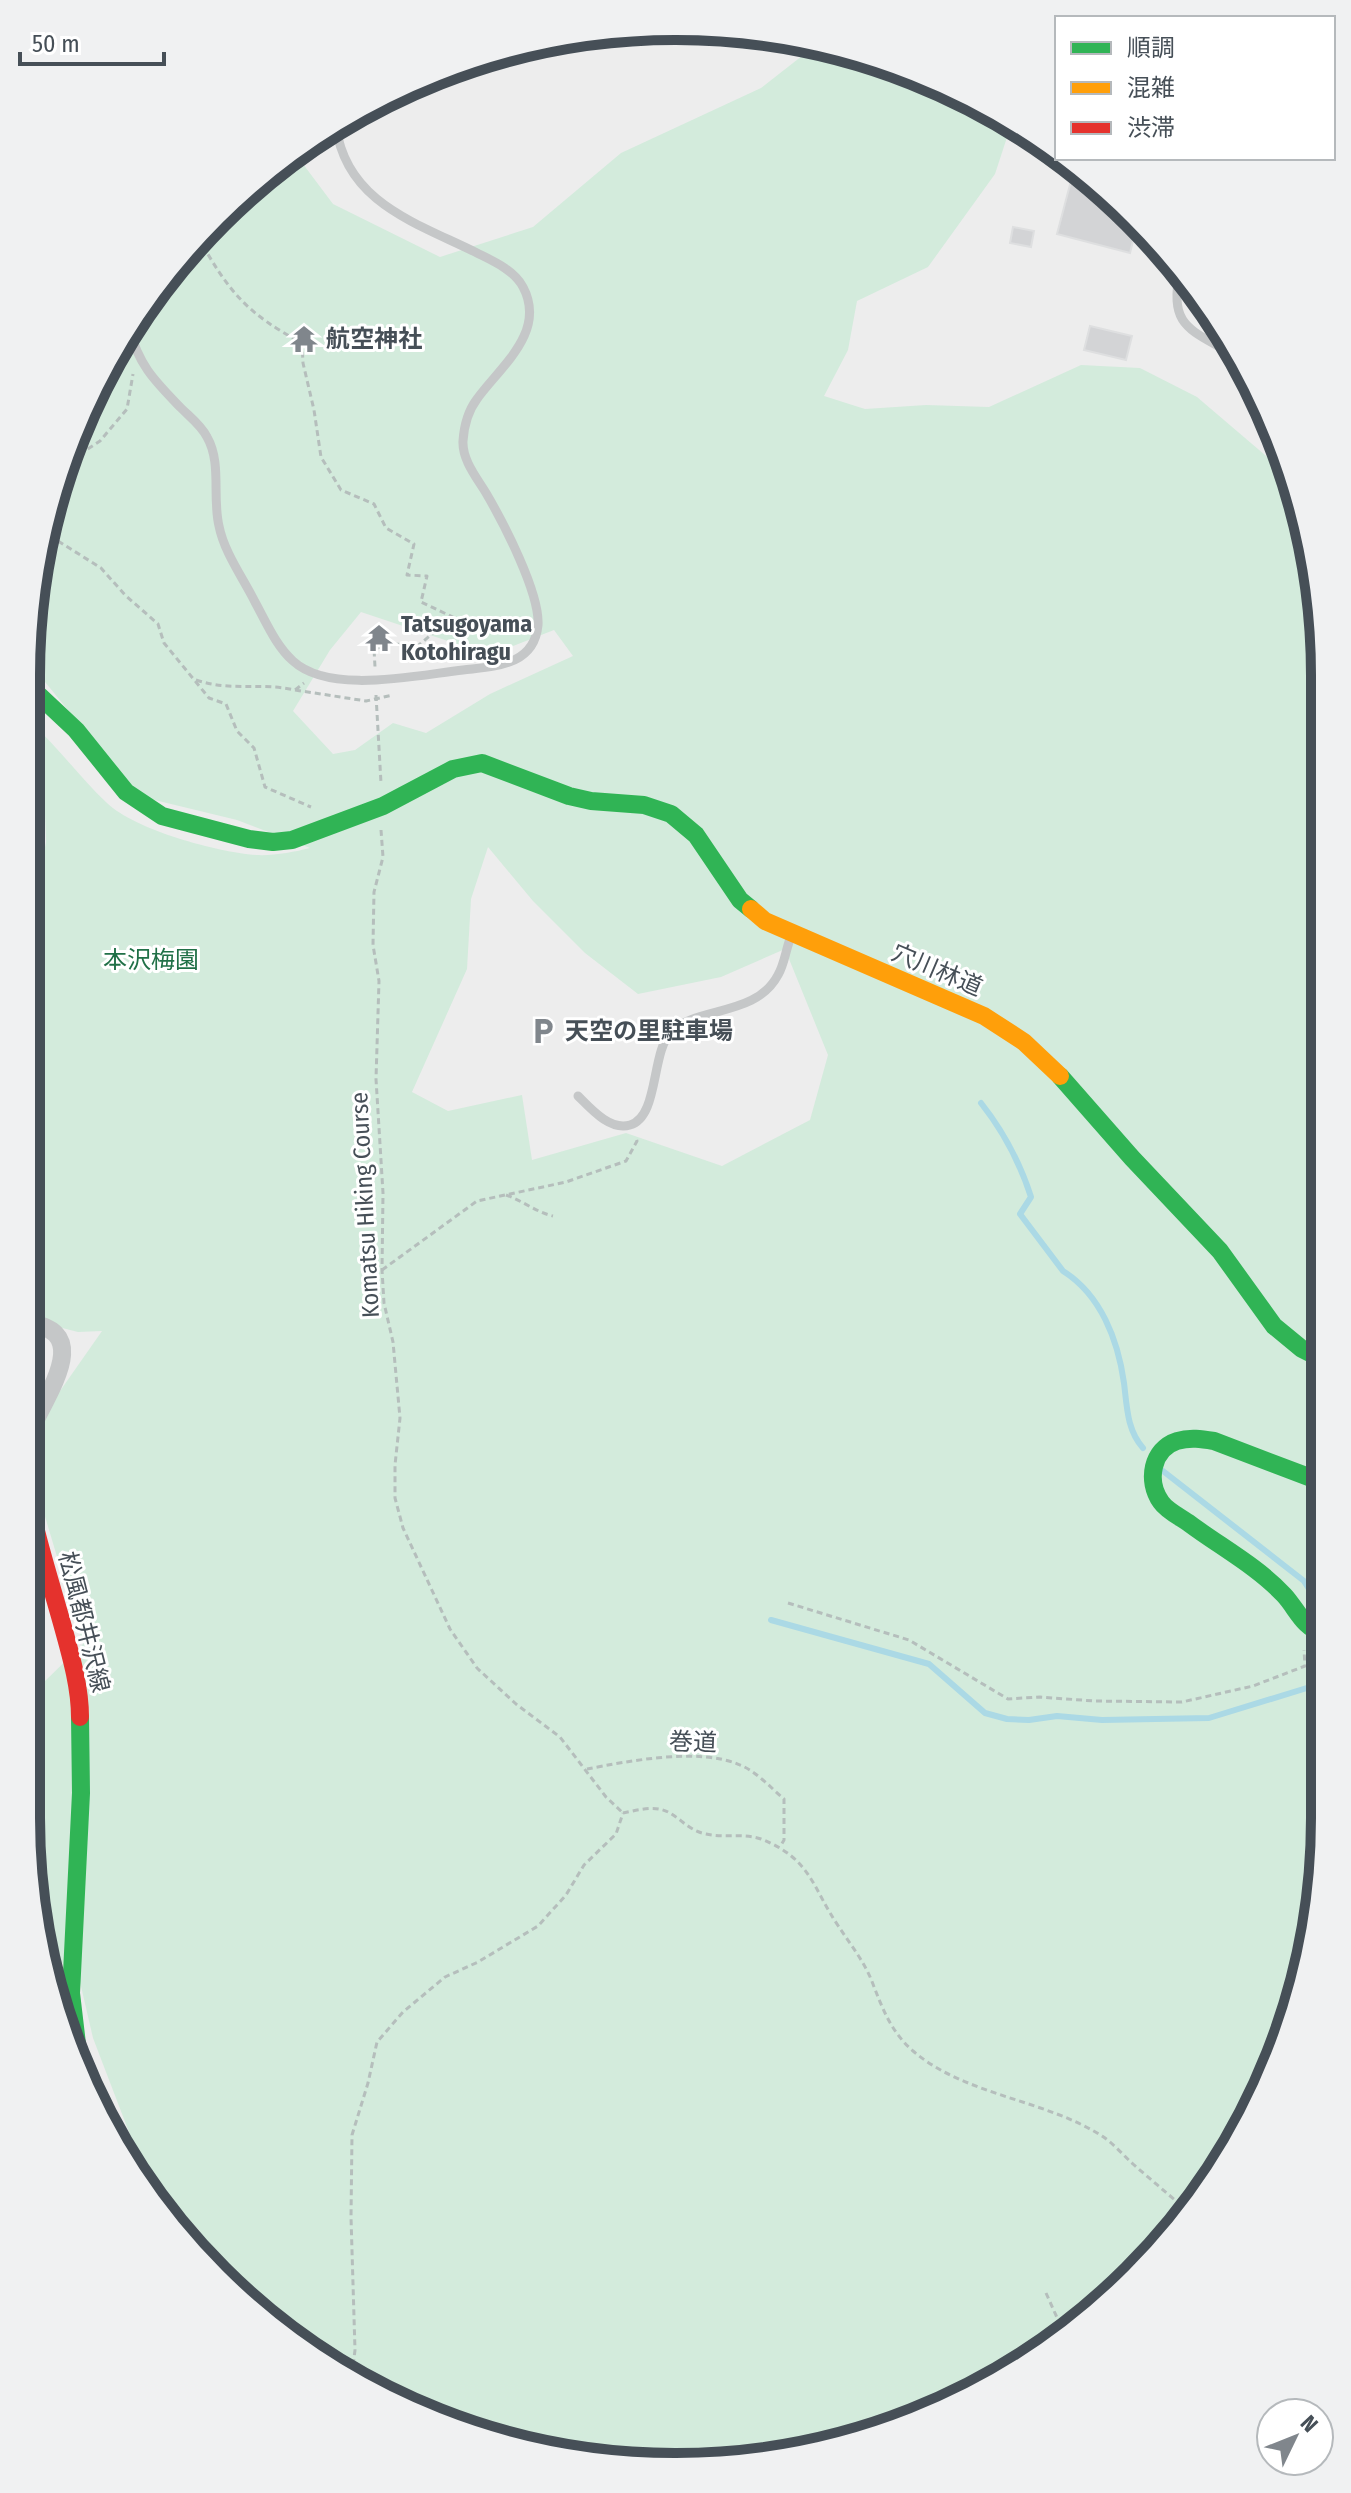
<svg xmlns="http://www.w3.org/2000/svg" width="1351" height="2493" font-family="'Fira Sans Condensed','Noto Sans JP',sans-serif">
<style>
.green{fill:#d3ebdc;fill-rule:evenodd}
.lines{fill:none;stroke-linecap:round;stroke-linejoin:round}
.stream{stroke:#abd9e5;stroke-width:6}
.building{fill:#d3d4d6;stroke:#dedfe0;stroke-width:2}
.path{stroke:#b5bebc;stroke-width:3;stroke-dasharray:6 4;stroke-linecap:butt}
.lane{stroke:#c5c7c8;stroke-width:9}
.street{stroke:#c5c7c8;stroke-width:18}
.fast{stroke:#30b455;stroke-width:18}
.slow{stroke:#ff9f0a;stroke-width:18}
.jam{stroke:#e5322d;stroke-width:18}
.labels{text-anchor:middle;stroke-width:6;stroke-linejoin:round;paint-order:stroke}
.poi-label{font-size:24px;font-weight:bold;fill:#464f57;stroke:#fff;text-anchor:start}
.park-label{font-size:24px;fill:#207047;stroke:#fff}
.street-label{font-size:24px;fill:#464f57;stroke:#fff}
.rim{fill:none;stroke:#464f57;stroke-width:10}
</style>
<rect width="100%" height="100%" fill="#ededed"/>
<path class="green" d="M816 45 884 60 1000 113 1012 122 995 174 928 267 857 301 848 350 824 396 865 409 926 405 989 407 1081 365 1140 368 1197 397 1293 479 1319 591 1324 1860 1303 1986 1238 2142 1104 2306 924 2417 718 2466 508 2445 315 2358 225 2273 199 2230 145 2174 93 2038 80 1982 48 1948 26 1817V1750L34 1747 44 1682 83 1644 44 1513 34 1440 53 1401 102 1331 78 1332 27 1319V945L46 842 45 814 27 776V719C57 745 79 777 107 803 135 830 217 852 256 855 273 856 294 852 310 848L237 820 138 796 41 677 27 666V633L48 507 113 351 187 248 280 161 294 152 333 204 440 257 533 227 621 153 761 88ZM361 612 490 655 554 630 573 656 490 694 426 733 393 723 355 750 333 754 293 711 330 650ZM488 847 533 901 585 953 638 994 721 977 785 949 828 1055 810 1120 722 1166 626 1133 532 1160 522 1095 448 1111 412 1092 467 969 471 899Z"/>
<g class="lines">
<g class="stream">
<path d="M981 1103C1004 1132 1020 1163 1031 1197L1020 1214 1063 1271C1101 1295 1118 1340 1124 1383 1127 1407 1127 1430 1143 1448"/>
<path d="M1163 1471 1304 1581 1319 1604 1323 1624"/>
<path d="M771 1620 929 1664 985 1713 1007 1719 1029 1720 1057 1716 1102 1720 1209 1718 1323 1683"/>
</g>
</g>
<g class="building">
<path d="M1072 177 1089 181 1138 221 1130 253 1057 234Z"/>
<path d="M1013 227 1034 231 1031 247 1010 243Z"/>
<path d="M1090 326 1132 336 1126 360 1084 350Z"/>
</g>
<g class="lines">
<g class="path">
<path d="M198 237C229 292 246 313 302 343L303 363 314 410 321 457 341 490 374 504 386 528 414 544 407 575 427 576 421 602 461 621 439 628 419 645 392 644 374 649 375 667"/>
<path d="M71 460 100 441 127 409 133 374"/>
<path d="M58 541 101 568 125 595 158 624 164 643 209 698 226 704 237 731 254 748 265 787 311 807"/>
<path d="M196 680C233 692 259 682 295 690L304 683"/>
<path d="M295 690 366 701 393 695"/>
<path d="M376 695 381 783"/>
<path d="M381 830 383 857 374 892 373 945 379 981 376 1079 383 1193 382 1270 384 1303 393 1342 400 1418 395 1465V1498L403 1528 450 1629 477 1668 516 1704 560 1737 606 1797 623 1813"/>
<path d="M506 1195C523 1201 536 1212 553 1216"/>
<path d="M382 1270 477 1201 566 1182 626 1161 637 1141 636 1137"/>
<path d="M788 1603 909 1640 1008 1699 1040 1697 1094 1701 1182 1702 1253 1686 1305 1666 1304 1650"/>
<path d="M587 1769C629 1761 700 1747 740 1765 756 1771 771 1788 784 1799V1840L780 1847"/>
<path d="M623 1813C633 1811 648 1807 659 1809 677 1812 685 1830 706 1834 724 1838 744 1833 761 1839 812 1859 812 1888 839 1927 850 1944 863 1960 871 1979 882 2007 890 2031 913 2051 966 2096 1044 2099 1102 2136 1113 2143 1123 2155 1133 2164 1150 2179 1167 2193 1184 2208"/>
<path d="M1046 2293 1063 2331"/>
<path d="M352 2375 355 2350 351 2217 352 2135 368 2083 377 2042 403 2012 445 1977 478 1962 538 1926 566 1895 584 1865 616 1834 623 1813"/>
</g>
<g class="lane">
<path d="M1180 272C1167 330 1195 330 1236 357"/>
<path d="M129 328C139 366 155 381 181 408 190 417 201 425 207 437 222 463 212 497 219 526 224 552 243 578 255 602 266 622 276 646 293 661 330 695 417 675 463 670 495 666 534 666 538 625 540 593 503 522 486 493 477 478 462 460 463 441 464 426 468 411 477 399 500 367 547 332 523 287 514 270 493 261 477 253 417 223 346 203 336 126"/>
<path d="M578 1096C591 1109 610 1131 630 1125 659 1117 651 1052 671 1032 697 1006 756 1017 778 975 785 963 786 947 792 934"/>
</g>
<g class="street">
<path d="M27 897C33 863 39 834 27 800"/>
<path d="M26 1442C37 1405 101 1331 27 1323"/>
</g>
<g class="fast">
<path d="M27 684 76 730 126 792 162 816 249 839 273 842 292 840 383 806 453 769 482 763 569 796 591 801 644 805 671 814 696 835 740 900 751 909"/>
<path d="M1060 1076 1132 1158 1220 1251 1274 1326 1302 1349 1322 1359"/>
<path d="M1322 1482 1214 1441C1202 1439 1190 1437 1177 1441 1152 1449 1146 1481 1161 1502 1167 1511 1182 1518 1190 1524 1221 1547 1258 1567 1284 1595 1297 1609 1303 1628 1323 1633"/>
<path d="M79 2061 71 1993 81 1793 80 1717"/>
</g>
<path class="slow" d="M751 909 765 921 984 1016 1024 1042 1060 1076"/>
<path class="jam" d="M26 1484C34 1532 50 1580 63 1627 71 1656 80 1687 80 1717"/>
</g>
<defs>
<g id="temple-bare" transform="scale(2.16)"><path d="M0-6L5-2H3V0L6.5 2.5H4V6H1.5V3h-3V6H-4V2.5H-6.5L-3 0V-2H-5Z" fill="#80868c" stroke="#fff" stroke-width="2.5" paint-order="stroke"/></g>
<g id="parking-bare" transform="scale(2.16)"><path d="M-3.5-5.5H1a3.5 3.5 0 0 1 0 7H-1V5.5H-3.5ZM-1-3.4V-.6H.8a1.4 1.4 0 0 0 0-2.8Z" fill="#80868c" stroke="#fff" stroke-width="2.5" paint-order="stroke"/></g>
</defs>
<g fill-rule="evenodd">
<use href="#temple-bare" x="304" y="339"/>
<use href="#temple-bare" x="379" y="638"/>
<use href="#parking-bare" x="543" y="1031"/>
</g>
<g class="labels">
<g class="poi-label">
<text x="326" y="347">航空神社</text>
<text x="401" y="632">Tatsugoyama<tspan x="401" dy="28">Kotohiragu</tspan></text>
<text x="565" y="1039">天空の里駐車場</text>
</g>
<g class="park-label">
<text x="151" y="968">本沢梅園</text>
</g>
<g class="street-label">
<text transform="translate(937 970) rotate(23)" y="8">穴川林道</text>
<text transform="translate(365 1205) rotate(-93)" y="8">Komatsu Hiking Course</text>
<text transform="translate(84 1622) rotate(76)" y="8">松風都井沢線</text>
<text transform="translate(693 1742) rotate(2)" y="8">巻道</text>
</g>
</g>
<path d="M0 0H1351V2493H0ZM675 40H676A635 635 0 0 1 1311 675V1818A635 635 0 0 1 676 2453H675A635 635 0 0 1 40 1818V675A635 635 0 0 1 675 40Z" fill="#f0f1f2" fill-rule="evenodd"/>
<path class="rim" d="M675 40H676A635 635 0 0 1 1311 675V1818A635 635 0 0 1 676 2453H675A635 635 0 0 1 40 1818V675A635 635 0 0 1 675 40Z"/>
<rect x="1055" y="16" width="280" height="144" fill="#ffffff" stroke="#b5b9bc" stroke-width="2"/>
<rect x="1071" y="42" width="40" height="12" fill="#30b455" stroke="#b5b9bc" stroke-width="2"/>
<text x="1127" y="56" font-size="24" fill="#464f57">順調</text>
<rect x="1071" y="82" width="40" height="12" fill="#ff9f0a" stroke="#b5b9bc" stroke-width="2"/>
<text x="1127" y="96" font-size="24" fill="#464f57">混雑</text>
<rect x="1071" y="122" width="40" height="12" fill="#e5322d" stroke="#b5b9bc" stroke-width="2"/>
<text x="1127" y="136" font-size="24" fill="#464f57">渋滞</text>
<g transform="translate(1295 2437) rotate(47)"><circle r="38" fill="#ffffff" stroke="#b5b9bc" stroke-width="2"/>
<path d="M0-6L14 30L0 20L-14 30Z" fill="#80868c"/>
<text y="-12" font-size="22" font-weight="bold" text-anchor="middle" fill="#464f57">N</text>
</g>
<path d="M20 52v12h144v-12" fill="none" stroke="#464f57" stroke-width="4"/>
<text x="32" y="52" font-size="24" fill="#464f57" stroke="#ffffff" stroke-width="6" paint-order="stroke">50 m</text>
</svg>
